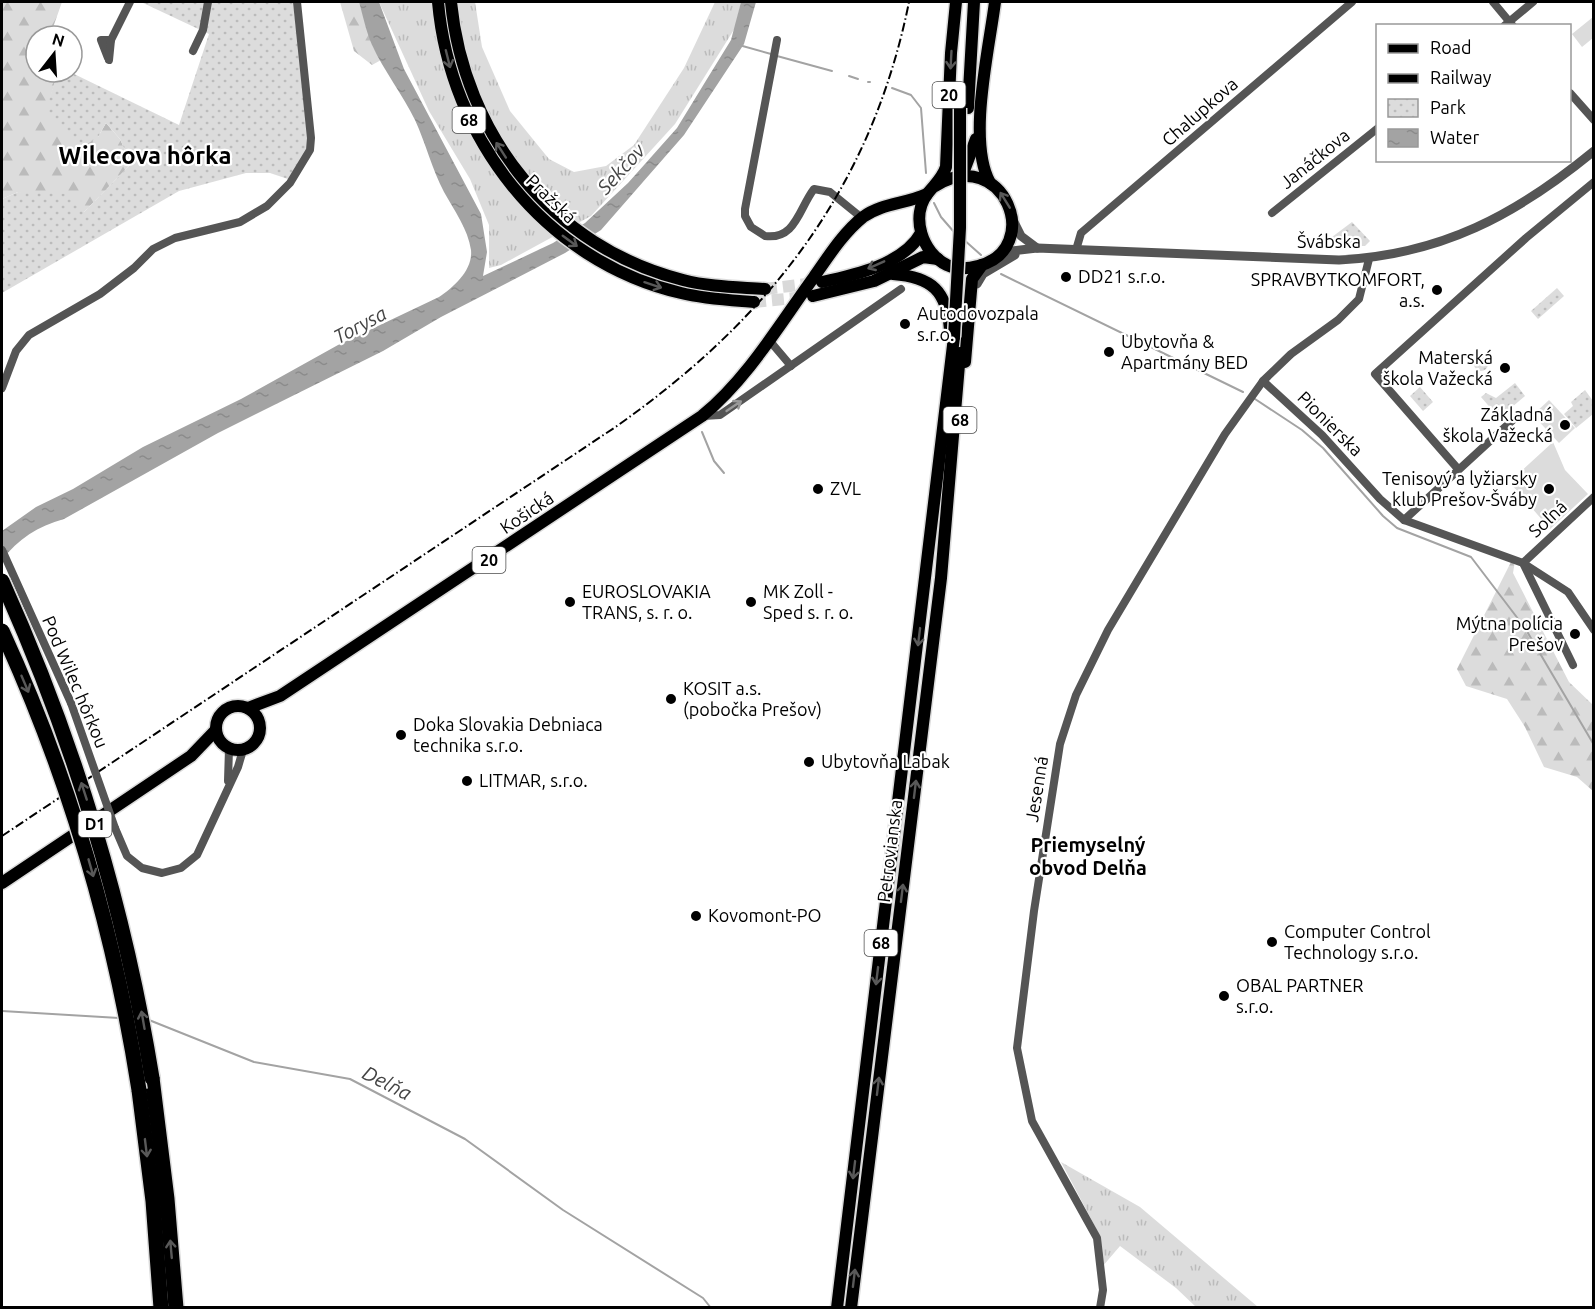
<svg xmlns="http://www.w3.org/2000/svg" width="1595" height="1309" font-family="Ubuntu,sans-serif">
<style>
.grass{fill:url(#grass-tufts)}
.forest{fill:url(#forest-firs)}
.park{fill:url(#park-dots)}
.pitch{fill:#dcdcdc}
.water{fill:url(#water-ripples)}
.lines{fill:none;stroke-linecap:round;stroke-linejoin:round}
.stream{stroke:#a3a3a3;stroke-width:2}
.primary-tunnel{stroke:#d9d9d9;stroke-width:12;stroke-dasharray:12 6;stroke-linecap:butt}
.primary-casing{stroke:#dbdbdb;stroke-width:15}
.motorway-casing{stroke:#dbdbdb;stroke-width:18}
.minor{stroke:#555;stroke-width:8}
.tertiary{stroke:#555;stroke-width:9}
.primary{stroke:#000;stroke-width:12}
.motorway{stroke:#000;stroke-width:15}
.rail{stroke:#000;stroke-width:2;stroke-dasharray:9 3 1.5 3;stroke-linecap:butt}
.primary-bridge-casing{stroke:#dbdbdb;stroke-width:15;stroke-linecap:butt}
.motorway-bridge-casing{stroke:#dbdbdb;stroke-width:18;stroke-linecap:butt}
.minor-bridge{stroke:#555;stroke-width:8}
.primary-bridge{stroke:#000;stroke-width:12}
.motorway-bridge{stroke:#000;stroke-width:15}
.oneway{stroke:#595959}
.oneway2{stroke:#999}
.poi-dot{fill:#000;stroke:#fff;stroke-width:2}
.labels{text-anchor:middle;stroke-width:4.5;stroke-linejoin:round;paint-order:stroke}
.shield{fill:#fff;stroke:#4c4c4c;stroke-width:1.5}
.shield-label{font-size:16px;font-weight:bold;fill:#000}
.street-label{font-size:18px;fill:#000;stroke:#fff}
.poi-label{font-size:18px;fill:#000;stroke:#fff;text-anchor:start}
.water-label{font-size:20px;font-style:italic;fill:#444;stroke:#fff}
.neighbourhood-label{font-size:20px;font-weight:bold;fill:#000;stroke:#fff}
.district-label{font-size:24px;font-weight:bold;fill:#000;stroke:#fff}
</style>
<defs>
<pattern id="grass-tufts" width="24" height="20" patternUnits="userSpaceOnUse" patternTransform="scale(1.5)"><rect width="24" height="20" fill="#dcdcdc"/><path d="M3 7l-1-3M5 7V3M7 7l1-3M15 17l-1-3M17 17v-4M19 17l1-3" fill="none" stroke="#bbb"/></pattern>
<pattern id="forest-firs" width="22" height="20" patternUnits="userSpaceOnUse" patternTransform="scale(1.5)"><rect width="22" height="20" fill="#dcdcdc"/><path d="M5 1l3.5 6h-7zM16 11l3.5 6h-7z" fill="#bbb"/></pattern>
<pattern id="park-dots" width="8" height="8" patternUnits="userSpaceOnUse" patternTransform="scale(1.5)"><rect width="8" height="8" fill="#dcdcdc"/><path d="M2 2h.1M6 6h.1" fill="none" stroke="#bbb" stroke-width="1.8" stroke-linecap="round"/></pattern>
<pattern id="water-ripples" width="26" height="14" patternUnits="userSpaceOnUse" patternTransform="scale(1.5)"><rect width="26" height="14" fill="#a3a3a3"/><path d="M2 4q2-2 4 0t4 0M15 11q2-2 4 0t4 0" fill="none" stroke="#8b8b8b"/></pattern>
</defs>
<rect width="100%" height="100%" fill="#fff"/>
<g class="grass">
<path d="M379 2H475L482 47 510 111 549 159 574 172 606 166 634 145 684 68 715 2H741L735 28 675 124 591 216 501 265 489 268V225L470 179 429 111Z"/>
<path d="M1061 1162 1140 1207 1258 1307H1196L1176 1288 1120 1246 1102 1267 1098 1232Z"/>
</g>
<g class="forest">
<path d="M2 2H62L50 36H36V72H58L46 112 98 137 106 123 120 139 131 164 84 212 18 192 2 199Z"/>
<path d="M340 2H359L373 47 381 60 372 65 354 51Z"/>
<path d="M1512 560 1515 561 1513 573 1569 682 1593 705V791L1577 777 1544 767 1525 727 1507 699 1466 686 1457 669Z"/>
</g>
<g class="park">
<path d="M141 2H293L307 117 308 148 291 180 270 173H246L179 191 2 293V199L18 192 72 194 84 212 131 164 120 139 106 123 98 137 81 148 45 112 58 72H70L179 125 209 34Z"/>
<path d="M1352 222 1370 241 1365 246H1340L1332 237Z"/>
<path d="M1557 288 1564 296 1538 319 1531 311Z"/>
<circle cx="1481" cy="364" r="7"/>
<path d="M1515 383 1525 396 1499 418 1481 397 1486 393 1496 398Z"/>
<path d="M1420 387 1433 402 1423 411 1410 396Z"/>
<path d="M1585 390 1593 401V414L1576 428 1564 414 1573 406 1571 402Z"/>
</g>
<g class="pitch">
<path d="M1593 17V38L1582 47 1572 34Z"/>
<path d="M1549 400 1575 428 1559 443 1533 415Z"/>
<path d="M1553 442 1565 470 1588 494 1550 529 1511 484 1518 477 1517 475Z"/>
</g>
<path class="water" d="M359 2H379L404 69 481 214 487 252 483 276 553 243 585 223 628 183 677 128 707 79 731 40 741 2H756L744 44 684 135 601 230 565 253 441 317 383 351 218 433 64 519C38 526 18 539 2 560V531L36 507 73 489 143 447 241 399 338 345 439 297C454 287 473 270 471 250 468 229 454 210 444 192 432 169 426 144 415 120 403 95 384 71 372 45 366 31 363 16 359 2Z"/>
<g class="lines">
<g class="stream">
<path d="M739 45 771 54"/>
<path d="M777 56 832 71"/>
<path d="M849 76 858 79"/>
<path d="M868 82H870"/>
<path d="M892 88 911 95 921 108 926 173"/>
<path d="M934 203 941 217 954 232"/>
<path d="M963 239 981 255"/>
<path d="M1001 274 1243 392"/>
<path d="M1252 397 1302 430 1323 448 1383 516 1397 528 1471 557 1525 628 1594 745"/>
<path d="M702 432 714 461 724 473"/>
<path d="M2 1011 119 1018"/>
<path d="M149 1020 254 1062 350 1079 465 1139 563 1210 703 1298 711 1308"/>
</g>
<g class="primary-tunnel">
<path d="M765 289 815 283"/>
<path d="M754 302 806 297"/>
</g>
<g class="primary-casing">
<g id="primary">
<path d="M438 2C450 138 544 261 681 293 705 299 729 300 754 302"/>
<path d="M451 2C464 134 552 247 683 280 710 287 737 287 765 289"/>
<path d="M968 108 974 2"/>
<path d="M957 176 965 168 976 139"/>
<path d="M990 183C967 141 989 50 995 2"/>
<path d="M935 186C1004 144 1045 249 978 266 968 269 956 269 947 265 922 253 910 216 928 193 935 184 942 179 946 167L951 53 956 2"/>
<path d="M893 274C932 277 947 291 950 330"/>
<path d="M822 282C855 275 904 264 921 233"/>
<path d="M813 296 874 281 923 257 938 259"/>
<path d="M965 362 972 279 982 265"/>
<circle cx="238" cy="728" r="22"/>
<path d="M248 708 280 696 702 416C748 378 779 325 814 277 828 257 843 233 863 217 882 203 906 204 927 194"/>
<path d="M2 883 191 756 215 731"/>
<path d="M837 1308 954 337"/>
<path d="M851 1308 941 578 960 353"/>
</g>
</g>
<g class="motorway-casing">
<g id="motorway">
<path d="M152 1078 167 1199 176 1308"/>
<path d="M139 1090 153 1201 161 1308"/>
</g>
</g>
<g class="minor">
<path d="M1493 2 1513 26"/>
<path d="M1504 26 1533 2"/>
<path d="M777 40 745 209V216L751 227 765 236C796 240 799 208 814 189L830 192 862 218"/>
<path d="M193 51 203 30 208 2"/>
<path d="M108 58 101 40H111"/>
<path d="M109 60 111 40 130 2"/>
<path d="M1570 93 1594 120"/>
<path d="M1272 213 1378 128"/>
<path d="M1076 250 1081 233 1352 2"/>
<path d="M769 340 791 366"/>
<path d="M1263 381 1322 435 1380 499 1404 520 1523 563 1568 592 1594 630"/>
<path d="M2 388 16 351 29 335 100 294 134 268 153 249 175 238 240 222 267 206 290 183 310 150 311 138 297 2"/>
<path d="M703 416 720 415 901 289"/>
<path d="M1458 469 1375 374 1526 238 1594 182"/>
<path d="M1404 520 1515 418"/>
<path d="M2 550 71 703"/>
<path d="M1573 665 1523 563 1594 497"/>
<path d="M228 781 229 749"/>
<path d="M115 828 127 856 142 868 162 873 181 868 197 855 238 767 243 750"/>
<path d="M1100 1308 1103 1290 1097 1238 1032 1121 1017 1048 1034 911 1060 744 1076 695 1108 630 1225 434 1263 381 1291 354 1338 320 1359 299 1369 259"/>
</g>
<g class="tertiary">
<path d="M1013 220 1021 236 1037 248"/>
<path d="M998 257 1012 251 1037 248 1339 260C1441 255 1516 215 1594 151"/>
<path d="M977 284 983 274 1015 255"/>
</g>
<use href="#primary" class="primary"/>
<use href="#motorway" class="motorway"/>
<path class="rail" d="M2 836 614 428C768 320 871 190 909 2"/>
<g class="primary-bridge-casing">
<path id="primary-bridge" d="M954 337 960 228V108"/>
</g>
<g class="motorway-bridge-casing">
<g id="motorway-bridge">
<path d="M2 581C74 741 124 905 152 1078"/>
<path d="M2 631C69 777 114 930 139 1090"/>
</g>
</g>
<path class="minor-bridge" d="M71 703 115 828"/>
<use href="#primary-bridge" class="primary-bridge"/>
<use href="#motorway-bridge" class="motorway-bridge"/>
</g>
<defs><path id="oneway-shaft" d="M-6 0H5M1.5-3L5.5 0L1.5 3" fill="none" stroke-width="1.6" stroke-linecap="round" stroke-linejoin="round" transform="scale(1.5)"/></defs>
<g class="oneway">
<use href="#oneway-shaft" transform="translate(448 59) rotate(76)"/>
<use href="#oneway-shaft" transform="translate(951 60) rotate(93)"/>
<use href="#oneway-shaft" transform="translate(501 150) rotate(-123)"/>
<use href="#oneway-shaft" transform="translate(1005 200) rotate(-122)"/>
<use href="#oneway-shaft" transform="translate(570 241) rotate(36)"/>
<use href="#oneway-shaft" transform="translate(876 265) rotate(156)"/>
<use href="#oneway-shaft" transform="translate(653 285) rotate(18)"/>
<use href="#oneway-shaft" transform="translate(919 637) rotate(97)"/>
<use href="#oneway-shaft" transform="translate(25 684) rotate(67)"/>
<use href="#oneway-shaft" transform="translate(915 789) rotate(-83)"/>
<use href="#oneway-shaft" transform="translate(84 791) rotate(-108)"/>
<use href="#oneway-shaft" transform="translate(91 868) rotate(74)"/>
<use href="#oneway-shaft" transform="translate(902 893) rotate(-83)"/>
<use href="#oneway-shaft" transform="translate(877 976) rotate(97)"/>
<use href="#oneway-shaft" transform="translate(143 1020) rotate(-100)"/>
<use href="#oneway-shaft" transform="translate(878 1086) rotate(-83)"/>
<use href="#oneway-shaft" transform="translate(146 1148) rotate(83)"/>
<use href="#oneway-shaft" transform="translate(854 1170) rotate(97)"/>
<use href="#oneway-shaft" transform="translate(171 1249) rotate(-95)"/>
<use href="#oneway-shaft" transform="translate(854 1278) rotate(-83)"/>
</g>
<use class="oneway2" href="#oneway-shaft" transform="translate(734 406) rotate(-34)"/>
<g class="poi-dot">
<circle cx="1066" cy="277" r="6"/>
<circle cx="1437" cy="290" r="6"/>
<circle cx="905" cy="324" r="6"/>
<circle cx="1109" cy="352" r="6"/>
<circle cx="1505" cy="368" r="6"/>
<circle cx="1565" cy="425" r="6"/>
<circle cx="818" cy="489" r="6"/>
<circle cx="1549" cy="489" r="6"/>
<circle cx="570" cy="602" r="6"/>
<circle cx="751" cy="602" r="6"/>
<circle cx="1575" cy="634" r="6"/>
<circle cx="671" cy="699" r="6"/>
<circle cx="401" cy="735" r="6"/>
<circle cx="809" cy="762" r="6"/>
<circle cx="467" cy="781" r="6"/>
<circle cx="696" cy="916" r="6"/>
<circle cx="1272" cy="942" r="6"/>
<circle cx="1224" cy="996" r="6"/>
</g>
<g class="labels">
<g class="shield">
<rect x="932.5" y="82" width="33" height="26" rx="4.5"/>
<rect x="452.5" y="107" width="33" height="26" rx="4.5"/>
<rect x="943.5" y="407" width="33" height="26" rx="4.5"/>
<rect x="472.5" y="547" width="33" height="26" rx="4.5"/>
<rect x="78.5" y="811" width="33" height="26" rx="4.5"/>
<rect x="864.5" y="930" width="33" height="26" rx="4.5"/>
</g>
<g class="shield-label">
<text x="949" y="101">20</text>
<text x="469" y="126">68</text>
<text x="960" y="426">68</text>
<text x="489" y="566">20</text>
<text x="95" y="830">D1</text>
<text x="881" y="949">68</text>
</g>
<g class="street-label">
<text transform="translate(1200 112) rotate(-41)" y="6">Chalupkova</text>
<text transform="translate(1315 159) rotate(-39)" y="6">Janáčkova</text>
<text transform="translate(551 199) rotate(44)" y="6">Pražská</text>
<text x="1329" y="248">Švábska</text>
<text transform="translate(1330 424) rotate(45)" y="6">Pionierska</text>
<text transform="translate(527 513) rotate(-34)" y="6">Košická</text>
<text transform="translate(1548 519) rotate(-43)" y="6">Soľná</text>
<text transform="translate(75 682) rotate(67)" y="6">Pod Wilec hôrkou</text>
<text transform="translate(1037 789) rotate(-81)" y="6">Jesenná</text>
<text transform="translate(890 851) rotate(-83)" y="6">Petrovianska</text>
</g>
<g class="poi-label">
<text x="1078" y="283">DD21 s.r.o.</text>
<text x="1425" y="286" text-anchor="end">SPRAVBYTKOMFORT,<tspan x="1425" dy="21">a.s.</tspan></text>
<text x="917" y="320">Autodovozpala<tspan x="917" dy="21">s.r.o.</tspan></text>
<text x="1121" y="348">Ubytovňa &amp;<tspan x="1121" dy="21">Apartmány BED</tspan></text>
<text x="1493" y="364" text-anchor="end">Materská<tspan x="1493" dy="21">škola Važecká</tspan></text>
<text x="1553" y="421" text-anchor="end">Základná<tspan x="1553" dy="21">škola Važecká</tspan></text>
<text x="1537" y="485" text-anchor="end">Tenisový a lyžiarsky<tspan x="1537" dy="21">klub Prešov-Šváby</tspan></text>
<text x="830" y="495">ZVL</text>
<text x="582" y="598">EUROSLOVAKIA<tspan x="582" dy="21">TRANS, s. r. o.</tspan></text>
<text x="763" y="598">MK Zoll -<tspan x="763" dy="21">Sped s. r. o.</tspan></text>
<text x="1563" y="630" text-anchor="end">Mýtna polícia<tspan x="1563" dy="21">Prešov</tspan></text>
<text x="683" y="695">KOSIT a.s.<tspan x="683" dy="21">(pobočka Prešov)</tspan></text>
<text x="413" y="731">Doka Slovakia Debniaca<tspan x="413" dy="21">technika s.r.o.</tspan></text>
<text x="821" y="768">Ubytovňa Labak</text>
<text x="479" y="787">LITMAR, s.r.o.</text>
<text x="708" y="922">Kovomont-PO</text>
<text x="1284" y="938">Computer Control<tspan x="1284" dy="21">Technology s.r.o.</tspan></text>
<text x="1236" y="992">OBAL PARTNER<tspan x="1236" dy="21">s.r.o.</tspan></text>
</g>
<g class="water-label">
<text transform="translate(621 169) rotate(-48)" y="7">Sekčov</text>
<text transform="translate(360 325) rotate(-28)" y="7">Torysa</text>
<text transform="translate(387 1083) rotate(27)" y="7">Delňa</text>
</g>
<g class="neighbourhood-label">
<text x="1088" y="852">Priemyselný<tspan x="1088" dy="23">obvod Delňa</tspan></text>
</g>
<g class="district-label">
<text x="145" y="164">Wilecova hôrka</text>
</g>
</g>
<rect width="1595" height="1309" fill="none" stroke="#000000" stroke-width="6"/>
<rect x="1376" y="24" width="195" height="138" fill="#ffffff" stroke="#999999" stroke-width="1.5"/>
<rect x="1388" y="44" width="30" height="9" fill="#000000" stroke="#999999" stroke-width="1.5"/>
<text x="1430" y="54" font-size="18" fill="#000000">Road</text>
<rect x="1388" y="74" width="30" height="9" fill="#000000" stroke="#999999" stroke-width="1.5"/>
<text x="1430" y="84" font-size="18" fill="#000000">Railway</text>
<rect x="1388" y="99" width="30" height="18" fill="url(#park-dots)" stroke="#999999" stroke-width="1.5"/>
<text x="1430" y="114" font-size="18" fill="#000000">Park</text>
<rect x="1388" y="129" width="30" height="18" fill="url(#water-ripples)" stroke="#999999" stroke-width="1.5"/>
<text x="1430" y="144" font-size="18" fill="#000000">Water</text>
<g transform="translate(54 54) rotate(17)"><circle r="28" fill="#ffffff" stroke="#999999" stroke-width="1.5"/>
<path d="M0-4.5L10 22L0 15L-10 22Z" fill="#000000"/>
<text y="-9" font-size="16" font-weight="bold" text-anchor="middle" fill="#000000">N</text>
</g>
</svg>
